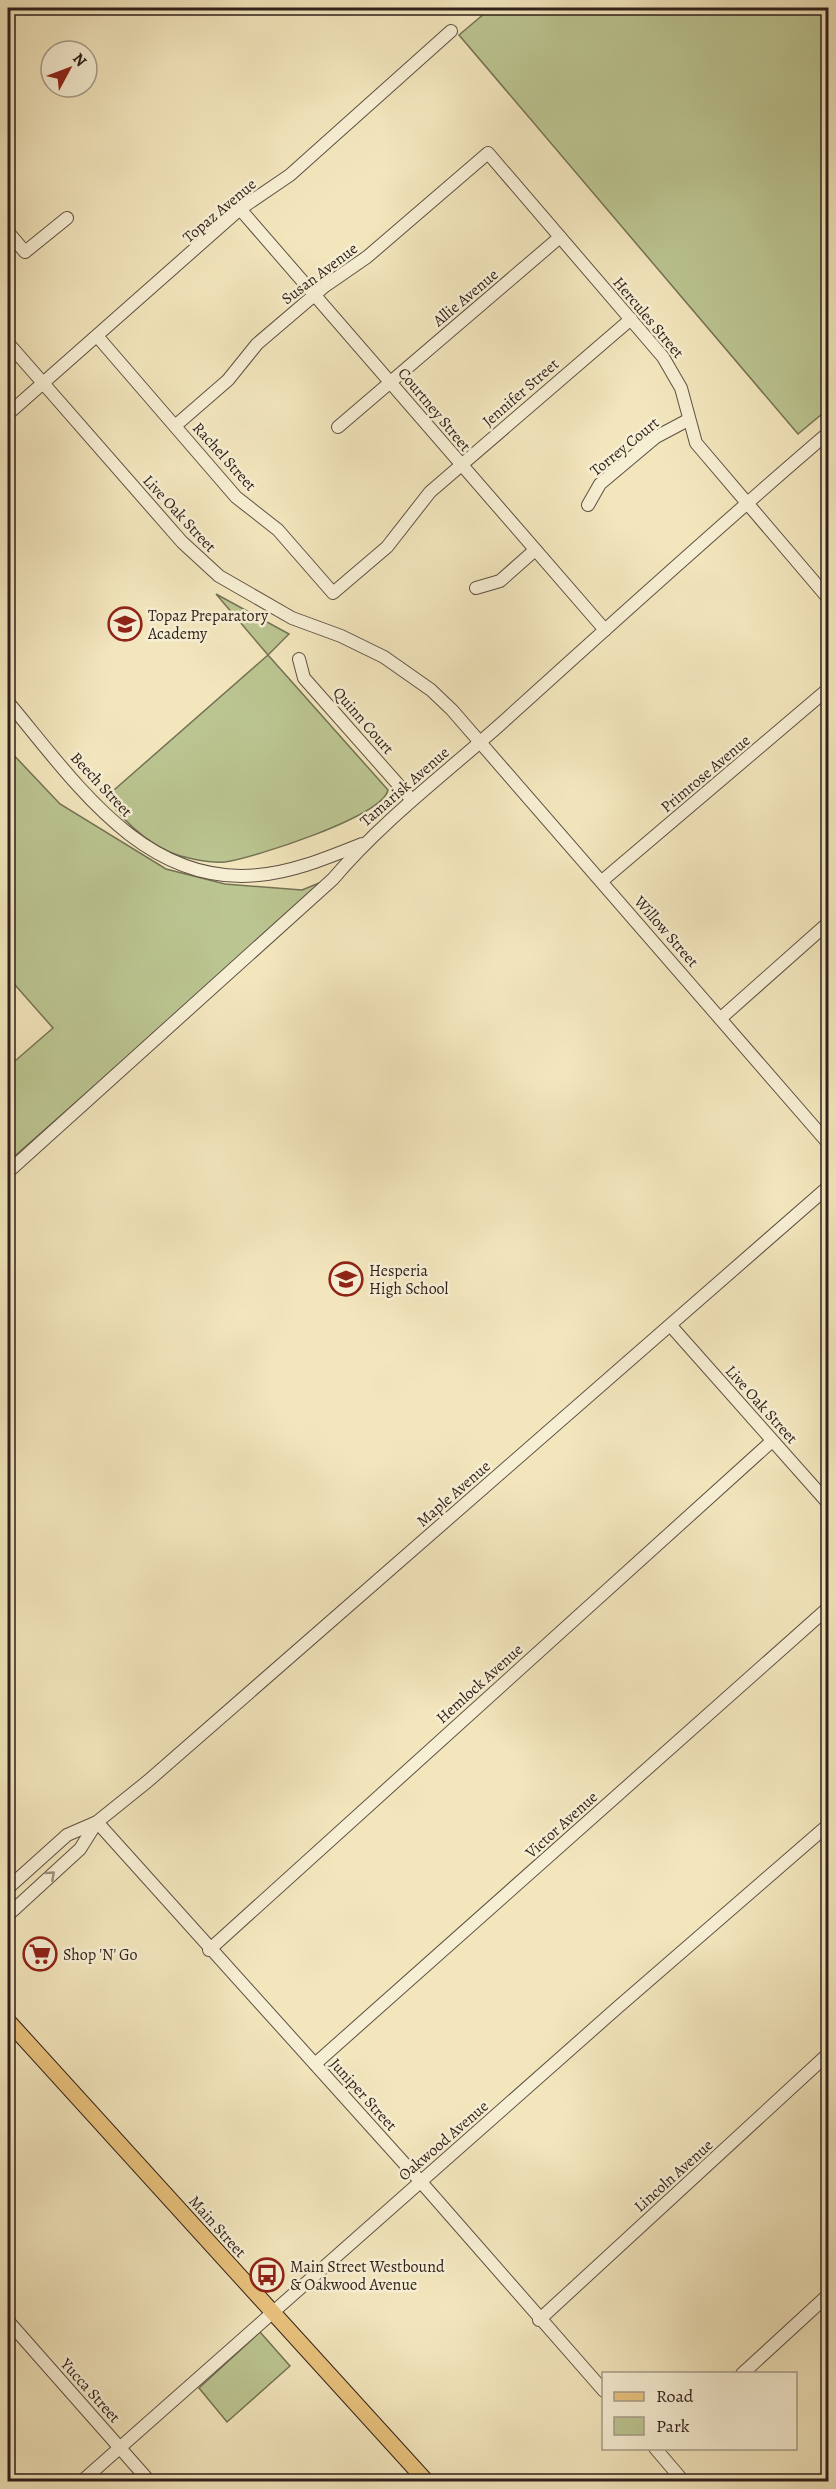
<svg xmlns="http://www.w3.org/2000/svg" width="836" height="2489" font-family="Alegreya,serif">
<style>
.green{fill:#bbc591;stroke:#747256;stroke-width:1.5}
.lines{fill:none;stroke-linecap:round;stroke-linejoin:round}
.stream{stroke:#727e7a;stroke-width:3}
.minor-casing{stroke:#5f5143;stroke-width:14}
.major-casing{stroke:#2e1f1a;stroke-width:17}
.minor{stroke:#f7efd4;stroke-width:12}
.major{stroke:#eac37e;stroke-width:15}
.oneway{stroke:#9d9180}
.labels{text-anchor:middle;stroke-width:5;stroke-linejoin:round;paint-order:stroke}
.street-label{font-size:16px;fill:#2e1f1a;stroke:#f7efd4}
.poi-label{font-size:16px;fill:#2e1f1a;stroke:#f7efd4;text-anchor:start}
</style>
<rect width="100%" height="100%" fill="#f3e6bd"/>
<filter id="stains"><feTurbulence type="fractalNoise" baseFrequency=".00333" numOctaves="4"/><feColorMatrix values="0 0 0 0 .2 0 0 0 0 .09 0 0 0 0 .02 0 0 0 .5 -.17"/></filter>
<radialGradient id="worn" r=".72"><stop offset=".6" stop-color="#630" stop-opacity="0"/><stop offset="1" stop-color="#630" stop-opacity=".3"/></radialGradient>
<g class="green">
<path d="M491 8H828V409L798 434 459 35Z"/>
<path d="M216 594 289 634 268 655 388 790C382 817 253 858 225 862 215 863 203 861 193 859 157 853 126 825 106 797L268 655Z"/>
<path d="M8 749 60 804 166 869 225 884 302 890 329 879 8 1162V1067L53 1028 8 977Z"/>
<path d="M260 2332 290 2366 227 2422 199 2388Z"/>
</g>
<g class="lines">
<path class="stream" d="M825 8H828"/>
<g class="minor-casing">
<g id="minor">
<path d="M240 209 605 630"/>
<path d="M8 232 25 252 67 218"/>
<path d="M97 336 236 497 278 530 333 593 387 547 430 492 631 319"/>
<path d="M8 343 182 542 219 576 292 618 341 636 384 657 431 690 452 710 828 1143"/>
<path d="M8 414 240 209 290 175 451 31"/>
<path d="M175 426 228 380 257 344 325 286 367 257 488 153 663 357 681 388 696 443 828 598"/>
<path d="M338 427 560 237"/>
<path d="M588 505 600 484 656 437 688 420"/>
<path d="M476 588 500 581 535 550"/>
<path d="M299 659 304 678 411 799"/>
<path d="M8 702C73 779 143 887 258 875 294 872 329 857 362 844"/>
<path d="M602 881 828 689"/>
<path d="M721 1018 828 923"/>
<path d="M8 1172 333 879C383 820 445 774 503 722 610 625 718 527 828 433"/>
<path d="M671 1326 828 1503"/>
<path d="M97 1822 421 2182 604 2391"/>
<path d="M8 1888 67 1835 97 1822 148 1781 828 1187"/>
<path d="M8 1915 80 1849 97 1822"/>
<path d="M209 1950 772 1441"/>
<path d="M315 2064 828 1608"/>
<path d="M539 2320 828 2054"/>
<path d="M8 2321 150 2482"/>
<path d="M742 2374 828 2295"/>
<path d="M655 2448 684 2482"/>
<path d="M81 2482 617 2008 828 1825"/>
</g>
</g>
<g class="major-casing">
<path id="major" d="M8 2021 427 2482"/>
</g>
<use href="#minor" class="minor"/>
<use href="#major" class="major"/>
</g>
<defs><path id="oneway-chevron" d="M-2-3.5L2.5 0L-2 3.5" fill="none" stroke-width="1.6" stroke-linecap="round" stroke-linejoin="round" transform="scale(1.5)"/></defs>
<use class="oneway" href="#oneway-chevron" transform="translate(51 1875) rotate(-42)"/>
<defs>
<g id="school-ring" transform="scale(1.725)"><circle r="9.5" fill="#f7efd4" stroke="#8f2418" stroke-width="1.5"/><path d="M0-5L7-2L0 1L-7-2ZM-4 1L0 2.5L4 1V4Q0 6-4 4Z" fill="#8f2418"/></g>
<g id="supermarket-ring" transform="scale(1.725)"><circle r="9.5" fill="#f7efd4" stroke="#8f2418" stroke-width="1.5"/><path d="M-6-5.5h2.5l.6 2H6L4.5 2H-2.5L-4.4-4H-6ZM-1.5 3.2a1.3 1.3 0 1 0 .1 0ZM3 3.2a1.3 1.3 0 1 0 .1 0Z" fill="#8f2418"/></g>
<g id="bus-ring" transform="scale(1.725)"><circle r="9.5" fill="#f7efd4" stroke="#8f2418" stroke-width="1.5"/><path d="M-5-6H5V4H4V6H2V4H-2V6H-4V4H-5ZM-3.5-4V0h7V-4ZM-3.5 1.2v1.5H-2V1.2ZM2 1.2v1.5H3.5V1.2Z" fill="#8f2418"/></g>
</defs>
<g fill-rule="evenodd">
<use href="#school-ring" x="125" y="624"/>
<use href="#school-ring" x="346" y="1279"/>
<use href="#supermarket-ring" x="40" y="1954"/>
<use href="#bus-ring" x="267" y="2275"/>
</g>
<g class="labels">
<g class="street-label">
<text transform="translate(219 210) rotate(-40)" y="6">Topaz Avenue</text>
<text transform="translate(319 273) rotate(-37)" y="6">Susan Avenue</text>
<text transform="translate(465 297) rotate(-40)" y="6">Allie Avenue</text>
<text transform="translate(649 317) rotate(50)" y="6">Hercules Street</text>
<text transform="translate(520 392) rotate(-41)" y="6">Jennifer Street</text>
<text transform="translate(435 409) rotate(50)" y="6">Courtney Street</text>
<text transform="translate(624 446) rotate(-39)" y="6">Torrey Court</text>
<text transform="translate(225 456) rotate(48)" y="6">Rachel Street</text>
<text transform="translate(180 513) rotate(47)" y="6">Live Oak Street</text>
<text transform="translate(364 720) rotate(49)" y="6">Quinn Court</text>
<text transform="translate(705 773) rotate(-40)" y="6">Primrose Avenue</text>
<text transform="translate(102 784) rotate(47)" y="6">Beech Street</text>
<text transform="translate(404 786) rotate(-41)" y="6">Tamarisk Avenue</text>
<text transform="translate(667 931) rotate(49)" y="6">Willow Street</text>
<text transform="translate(762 1404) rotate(48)" y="6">Live Oak Street</text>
<text transform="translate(453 1493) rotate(-41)" y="6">Maple Avenue</text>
<text transform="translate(479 1683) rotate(-42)" y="6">Hemlock Avenue</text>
<text transform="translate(561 1824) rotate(-42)" y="6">Victor Avenue</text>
<text transform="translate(364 2094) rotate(48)" y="6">Juniper Street</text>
<text transform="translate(443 2140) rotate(-41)" y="6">Oakwood Avenue</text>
<text transform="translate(673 2175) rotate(-42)" y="6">Lincoln Avenue</text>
<text transform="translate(218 2226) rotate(48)" y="6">Main Street</text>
<text transform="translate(91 2390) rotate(48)" y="6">Yucca Street</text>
</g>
<g class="poi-label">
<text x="148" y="621">Topaz Preparatory<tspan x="148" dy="18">Academy</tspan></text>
<text x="369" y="1276">Hesperia<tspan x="369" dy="18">High School</tspan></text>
<text x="63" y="1960">Shop 'N' Go</text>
<text x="290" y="2272">Main Street Westbound<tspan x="290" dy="18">&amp; Oakwood Avenue</tspan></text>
</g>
</g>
<rect width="836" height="2489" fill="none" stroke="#f3e6bd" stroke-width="30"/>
<rect x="9" y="9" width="818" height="2471" fill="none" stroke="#2e1f1a" stroke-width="3"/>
<rect x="15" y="15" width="806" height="2459" fill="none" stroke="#2e1f1a" stroke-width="1.5"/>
<rect x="602" y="2372" width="195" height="78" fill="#f7efd4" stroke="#a79c8a" stroke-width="1.5"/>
<rect x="614" y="2392" width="30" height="9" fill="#eac37e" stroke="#a79c8a" stroke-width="1.5"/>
<text x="656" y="2402" font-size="18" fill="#2e1f1a">Road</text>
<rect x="614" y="2417" width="30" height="18" fill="#bbc591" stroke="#a79c8a" stroke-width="1.5"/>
<text x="656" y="2432" font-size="18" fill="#2e1f1a">Park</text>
<g transform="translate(69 69) rotate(49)"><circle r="28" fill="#f7efd4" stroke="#a79c8a" stroke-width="1.5"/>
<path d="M0-4.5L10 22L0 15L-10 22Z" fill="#8f2418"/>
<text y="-9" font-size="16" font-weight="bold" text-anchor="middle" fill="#2e1f1a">N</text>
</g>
<rect width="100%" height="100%" filter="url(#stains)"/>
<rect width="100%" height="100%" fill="url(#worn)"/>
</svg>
